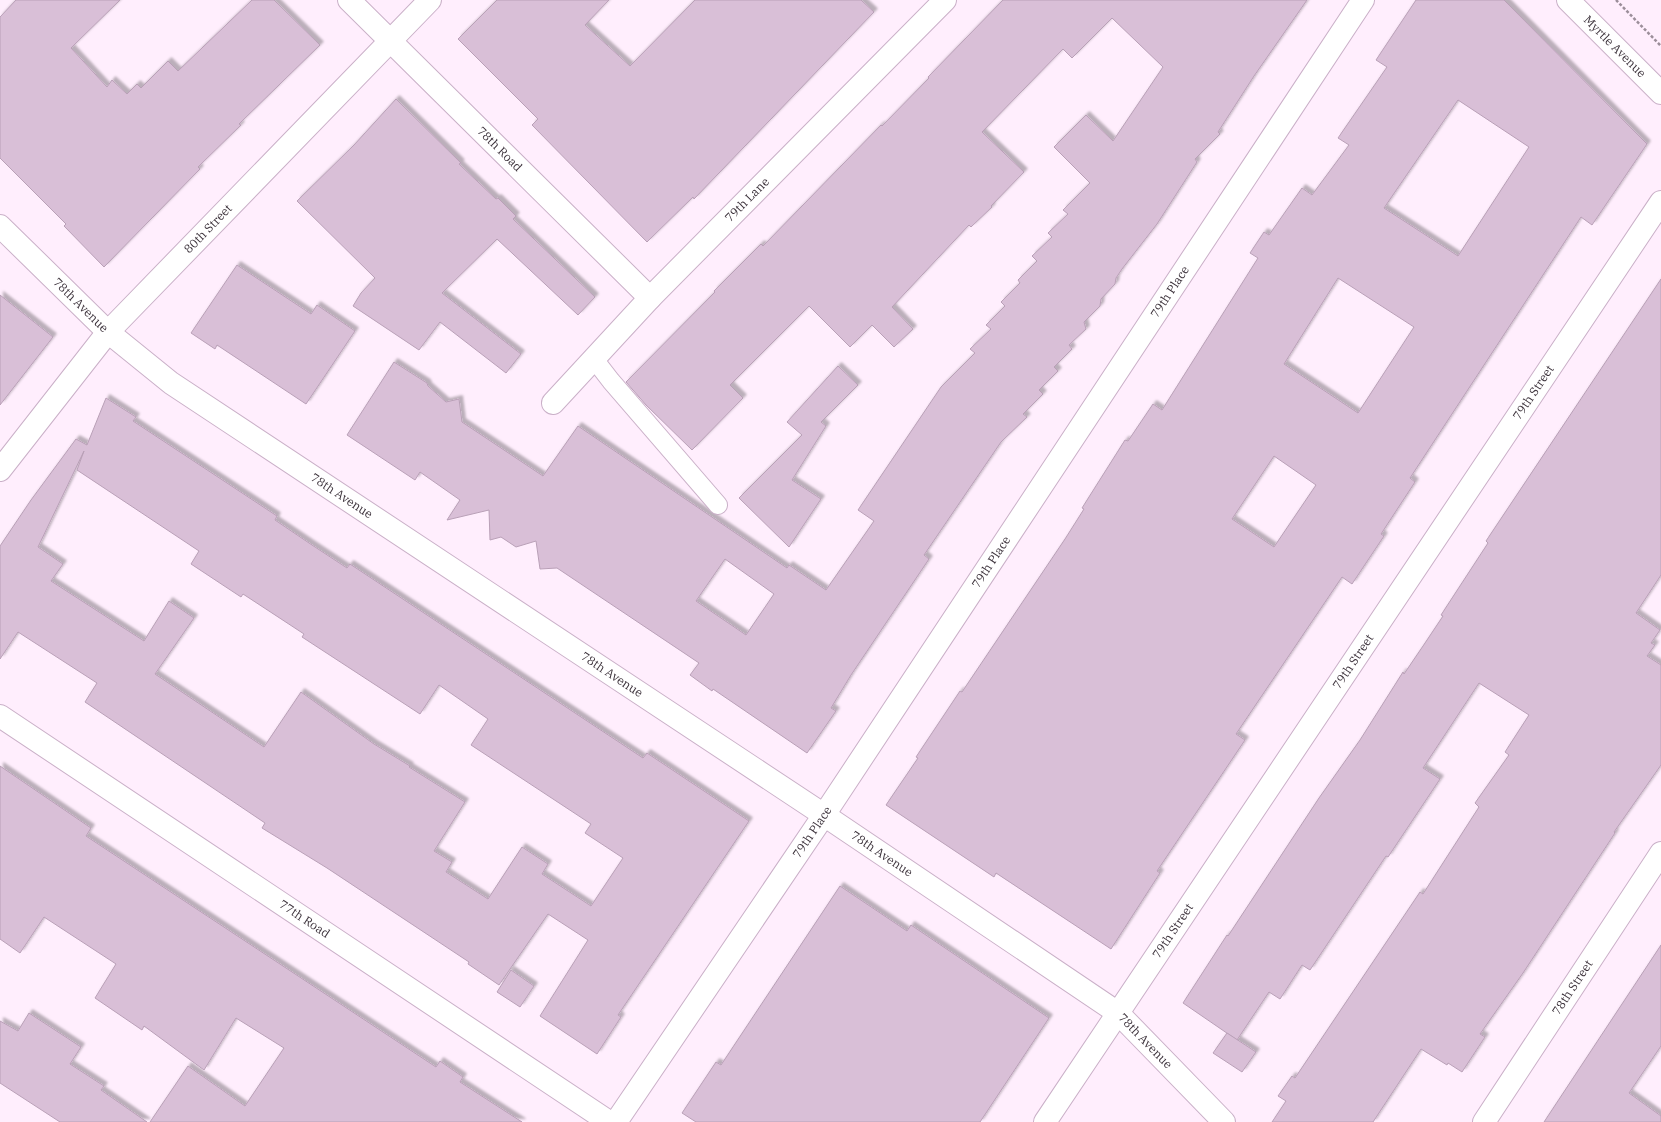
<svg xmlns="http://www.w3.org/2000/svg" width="1661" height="1122" font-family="'IBM Plex Serif',serif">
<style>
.building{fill:#d9bfd7;stroke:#b9a0b7;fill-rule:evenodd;filter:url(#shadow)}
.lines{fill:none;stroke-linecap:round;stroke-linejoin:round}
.lane-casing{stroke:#cab0c8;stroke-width:20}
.street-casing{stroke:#cab0c8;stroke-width:24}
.primary-casing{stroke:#cab0c8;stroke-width:24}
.path{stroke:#9c8e9a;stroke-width:2.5;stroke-dasharray:3 2;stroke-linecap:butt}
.lane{stroke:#fff;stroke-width:18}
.street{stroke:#fff;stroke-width:22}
.primary{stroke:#fff;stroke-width:22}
.labels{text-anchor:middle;stroke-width:3;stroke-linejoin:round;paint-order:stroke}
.street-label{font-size:12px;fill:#3c323b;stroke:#ffeefd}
</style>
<defs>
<filter id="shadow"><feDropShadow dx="3.5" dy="-3.5" stdDeviation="1" flood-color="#0004"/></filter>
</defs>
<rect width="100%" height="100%" fill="#ffeefd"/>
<g class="building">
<path d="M16 0H120L71 48 107 87 112 80 127 94 137 84 141 88 168 61 178 71 252 0H274L320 45 239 124 241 125 198 167 200 169 104 267 64 226 66 224 0 158V17Z"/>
<path d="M497 0H609L585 25 630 66 695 0H861L874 12 694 199 693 197 647 242 532 125 538 119 458 39Z"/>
<path d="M1003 0H1307L1254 76 1218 132 1220 134 1195 159 1197 162 1157 224 1122 269 1116 278 1115 284 1101 299 1100 306 1084 322 1086 329 1069 345 1072 349 1054 367 1058 371 1039 390 1043 394 1023 414 1027 417 1001 442 924 555 929 559 851 675 831 708 836 711 807 753 713 689 712 691 690 675 699 663 557 568 540 569 536 541 516 547 501 537 490 540 489 510 447 520 460 500 420 472 415 480 347 435 394 362 427 383 428 386 446 402 459 399 462 422 543 476 578 426 787 568 789 565 826 590 874 521 858 510 941 387 975 353 970 349 991 329 986 325 1005 306 1001 302 1020 283 1018 280 1037 261 1032 256 1052 237 1048 233 1068 214 1063 210 1090 183 1054 147 1086 115 1113 141 1163 67 1112 18 1072 58 1063 49 982 132 1024 172 991 206 992 207 971 227 969 225 892 307 913 329 894 347 872 325 850 347 809 306 730 385 743 398 692 450 646 405 626 382 715 292 714 291 761 244 763 246 881 125 882 126 929 78 928 77ZM725 559 774 594 746 635 696 601Z"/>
<path d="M1416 0H1504L1647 144 1592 225 1581 217 1410 478 1415 482 1381 534 1384 536 1352 584 1342 577 1236 734 1245 740 1157 871 1160 873 1111 949 996 873 994 877 886 805 918 758 916 757 960 691 962 692 1065 539 1084 509 1082 508 1125 440 1128 441 1153 404 1162 410 1258 258 1250 253 1264 232 1269 235 1302 188 1312 195 1349 145 1338 138 1387 67 1376 60ZM1458 100 1529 147 1458 256 1384 208ZM1338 278 1414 327 1358 413 1284 364ZM1274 456 1316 485 1274 547 1232 519Z"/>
<path d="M396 99 461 163 459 164 496 199 498 198 516 216 513 219 595 297 578 315 497 239 442 293 521 354 506 373 440 322 419 350 353 306 361 293 375 278 297 201 354 145Z"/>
<path d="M237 265 311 314 317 305 355 331 306 404 217 345 215 349 191 333Z"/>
<path d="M1661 279V575L1636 613 1660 630 1651 643 1655 645 1647 656 1661 665V765L1614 832 1615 833 1523 973 1480 1034 1485 1037 1462 1072 1448 1063 1447 1065 1421 1049 1373 1122H1272L1286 1101 1278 1096 1292 1076 1295 1078 1420 892 1423 894 1479 807 1475 803 1509 755 1505 752 1529 715 1479 683 1423 768 1440 779 1388 857 1386 856 1310 970 1302 965 1280 999 1269 992 1237 1040 1183 1003 1227 935 1228 936 1319 798 1360 740 1403 672 1404 674 1423 646 1443 616 1441 615 1488 543 1486 541Z"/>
<path d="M0 295 53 337 0 405Z"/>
<path d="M838 366 858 385 821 422 826 426 792 480 821 499 789 547 739 498 802 435 787 422Z"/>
<path d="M106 398 136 417 133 421 277 516 275 520 312 545 347 568 350 564 643 758 647 753 749 821 618 1015 621 1017 597 1054 540 1016 588 940 548 914 499 985 468 964 469 962 327 868 262 828 265 823 85 702 97 683 18 632 0 659V546L31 500 76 439 87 445ZM84 451 77 470 199 551 191 564 241 597 243 594 304 634 302 637 420 714 439 685 488 719 471 745 591 824 585 833 623 858 591 906 542 874 548 864 522 847 488 899 446 872 452 862 434 851 465 802 409 767 410 766 374 744 301 692 264 747 155 674 194 618 169 601 144 641 51 581 63 564 38 547Z"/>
<path d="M0 766 91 828 86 836 436 1067 440 1061 463 1077 460 1082 522 1122H150L188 1066 245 1106 284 1048 236 1018 204 1070 144 1026 142 1030 95 998 116 964 44 917 20 953 0 939Z"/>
<path d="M840 886 907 931 911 925 1049 1018 980 1122H696L682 1113 716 1062 721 1065Z"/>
<path d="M1661 945V1046L1629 1093 1661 1116V1122H1544Z"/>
<path d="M511 970 534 986 520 1007 497 992Z"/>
<path d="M29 1013 81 1047 70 1064 104 1086 101 1090 147 1122H60L0 1083V1021L18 1031Z"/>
<path d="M1227 1033 1256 1052 1242 1072 1213 1053Z"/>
</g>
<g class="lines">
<g class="lane-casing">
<path id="lane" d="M594 359 611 381 718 505"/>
</g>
<g class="street-casing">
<g id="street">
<path id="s1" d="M349 0 650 298"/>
<path id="s2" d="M0 226 108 332 171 383 824 815 1118 1013 1224 1122"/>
<path id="s3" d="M553 403 650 298 945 0"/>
<path id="s4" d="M0 470 108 332 430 0"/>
<path id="s5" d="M0 716 609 1122"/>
<path id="s6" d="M616 1122 824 815 1363 0"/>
<path id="s7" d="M1045 1122 1661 202"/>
<path id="s8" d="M1484 1122 1661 853"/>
</g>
</g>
<g class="primary-casing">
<g id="primary">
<path id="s9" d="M1568 0 1661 93"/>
</g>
</g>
<path class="path" d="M1616 0 1661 46"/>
<use href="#lane" class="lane"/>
<use href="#street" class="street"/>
<use href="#primary" class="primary"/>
</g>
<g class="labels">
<g class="street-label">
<text dy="4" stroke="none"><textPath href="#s9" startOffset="66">Myrtle Avenue</textPath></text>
<text dy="4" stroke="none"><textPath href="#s1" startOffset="212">78th Road</textPath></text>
<text dy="4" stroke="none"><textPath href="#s3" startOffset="281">79th Lane</textPath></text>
<text dy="4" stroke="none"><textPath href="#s4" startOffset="319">80th Street</textPath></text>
<text dy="4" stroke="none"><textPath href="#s6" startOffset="998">79th Place</textPath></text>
<text dy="4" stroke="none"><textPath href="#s2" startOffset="113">78th Avenue</textPath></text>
<text dy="4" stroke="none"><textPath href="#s7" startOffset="878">79th Street</textPath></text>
<text dy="4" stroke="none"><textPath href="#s2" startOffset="437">78th Avenue</textPath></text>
<text dy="4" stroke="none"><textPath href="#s6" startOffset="674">79th Place</textPath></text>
<text dy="4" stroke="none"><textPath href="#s7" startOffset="554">79th Street</textPath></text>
<text dy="4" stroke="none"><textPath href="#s2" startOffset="761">78th Avenue</textPath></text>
<text dy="4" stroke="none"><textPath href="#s6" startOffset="350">79th Place</textPath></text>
<text dy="4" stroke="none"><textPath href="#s2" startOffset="1085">78th Avenue</textPath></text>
<text dy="4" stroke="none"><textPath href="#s5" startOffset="366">77th Road</textPath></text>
<text dy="4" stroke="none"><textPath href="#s7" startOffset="230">79th Street</textPath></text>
<text dy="4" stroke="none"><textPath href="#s8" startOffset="161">78th Street</textPath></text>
<text dy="4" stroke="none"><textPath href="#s2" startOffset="1409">78th Avenue</textPath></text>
</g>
</g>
</svg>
